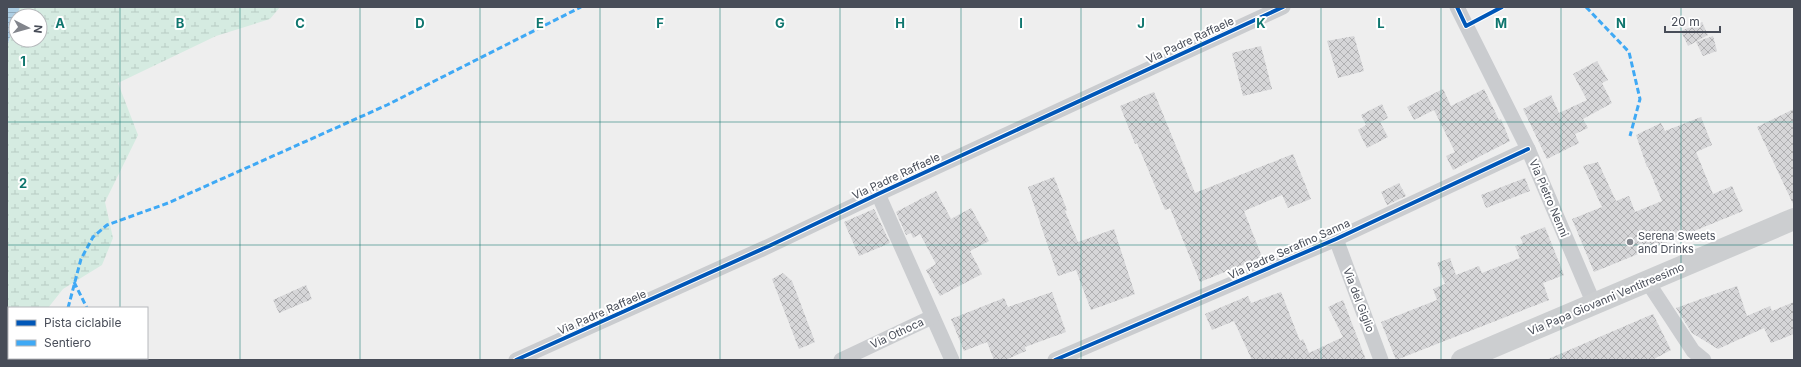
<svg xmlns="http://www.w3.org/2000/svg" width="1801" height="367" font-family="Inter,sans-serif">
<style>
.wetland{fill:url(#wetland-marsh)}
.water{fill:url(#water-rules)}
.building{fill:url(#building-cross-hatch)}
.lines{fill:none;stroke-linecap:round;stroke-linejoin:round}
.minor{stroke:#cacccf;stroke-width:15}
.secondary{stroke:#ccced0;stroke-width:22}
.quiet{stroke:#3fa9f5;stroke-width:3;stroke-dasharray:6 3;stroke-linecap:butt}
.cycleway-casing{stroke:#fff;stroke-width:6}
.cycleway{stroke:#0057b8;stroke-width:4}
.grid{fill:none;stroke:#0f766e;stroke-width:1;stroke-opacity:0.55}
.poi-dot{fill:#82858c;stroke:#fff;stroke-width:1.5}
.labels{text-anchor:middle;stroke-width:4;stroke-linejoin:round;paint-order:stroke}
.street-label{font-size:11px;fill:#484d58;stroke:#fff}
.poi-label{font-size:11px;fill:#484d58;stroke:#fff;text-anchor:start}
.grid-label{font-size:13px;text-anchor:middle;font-weight:bold;fill:#0f766e;stroke:#fff;stroke-width:4;stroke-linejoin:round;paint-order:stroke}
</style>
<defs>
<pattern id="wetland-marsh" width="20" height="14" patternUnits="userSpaceOnUse"><rect width="20" height="14" fill="#d5ebe1"/><path d="M1 5h8M5 5V1M11 12h8M15 12V8" fill="none" stroke="#b8cbc3"/></pattern>
<pattern id="water-rules" width="6" height="5" patternUnits="userSpaceOnUse"><rect width="6" height="5" fill="#aecfe4"/><path d="M0 2.5h6" fill="none" stroke="#90aabc"/></pattern>
<pattern id="building-cross-hatch" width="8" height="8" patternUnits="userSpaceOnUse"><rect width="8" height="8" fill="#d6d6d8"/><path d="M0 0l8 8M0 8l8-8" fill="none" stroke="#b0b0b2"/></pattern>
</defs>
<rect width="100%" height="100%" fill="#eee"/>
<path class="wetland" d="M20 7H280L270 19 216 36 118 83 138 135 105 202 113 238 102 265 63 289 48 308H9V336L7 332V47L16 20V40H40V16H17Z"/>
<path class="water" d="M7 7H20L17 16H16L7 47Z"/>
<g class="building">
<path d="M1702 22 1708 35 1688 46 1681 31Z"/>
<path d="M1354 36 1364 71 1338 78 1327 41Z"/>
<path d="M1713 36 1717 51 1703 56 1696 42Z"/>
<path d="M1261 46 1272 89 1243 96 1232 53Z"/>
<path d="M1597 61 1608 80 1602 83 1612 103 1583 119 1588 128 1575 134 1579 143 1547 159 1523 109 1551 95 1559 113 1587 100 1573 74Z"/>
<path d="M1443 89 1451 106 1484 89 1499 120 1501 119 1510 141 1453 170 1446 156 1455 152 1434 110 1414 120 1407 107Z"/>
<path d="M1154 92 1195 193 1293 154 1311 199 1288 208 1282 195 1244 211 1262 257 1200 282 1170 208 1165 210 1137 143 1135 144 1120 106Z"/>
<path d="M1382 104 1388 118 1380 122 1388 137 1367 148 1358 130 1366 125 1361 115Z"/>
<path d="M1794 109V206L1757 127Z"/>
<path d="M1701 117 1712 145 1696 152 1713 194 1732 186 1743 211 1594 272 1572 219 1602 207 1583 166 1598 162 1616 201 1629 196 1635 212 1662 201 1648 167H1647L1636 135 1661 123 1665 131Z"/>
<path d="M1054 177 1067 210 1065 211 1078 242 1114 229 1135 294 1091 310 1076 270 1058 276 1028 187Z"/>
<path d="M1525 178 1530 191 1486 208 1481 195Z"/>
<path d="M1399 183 1406 196 1387 205 1381 192Z"/>
<path d="M936 191 951 219 971 208 989 241 970 251 982 274 940 296 926 270 936 264 920 234 913 238 911 233 906 235 896 212Z"/>
<path d="M874 209 890 243 859 256 844 222Z"/>
<path d="M1545 227 1564 275 1543 283 1549 300 1396 360 1381 322 1437 300 1433 289 1445 284 1437 263 1450 258 1456 275 1479 266 1482 273 1520 258 1515 246 1523 243 1520 237Z"/>
<path d="M783 273 792 281 815 342 799 349 772 279Z"/>
<path d="M306 285 312 299 279 313 273 300Z"/>
<path d="M1737 286 1747 316 1770 306 1772 311 1794 302V334L1771 343 1764 328 1718 349 1692 333 1676 308Z"/>
<path d="M1052 292 1066 332 1025 347 1026 351 1005 360H994L987 342 964 351 951 319 1004 298 1008 307Z"/>
<path d="M1281 292 1300 341 1303 339 1309 353 1343 337 1328 307 1343 300 1366 360H1252L1234 321 1212 330 1205 314 1248 296 1251 303Z"/>
<path d="M1653 314 1671 350 1652 360H1546Z"/>
</g>
<g class="lines">
<g class="minor">
<path d="M1457 7 1528 149 1594 304"/>
<path d="M878 194 952 360"/>
<path d="M1336 239 1381 360"/>
<path d="M1647 281 1693 351 1704 360"/>
<path d="M516 360 769 246 878 194 1283 7"/>
<path d="M841 360 932 317"/>
<path d="M1055 360 1336 239 1528 149"/>
</g>
<path class="secondary" d="M1462 360 1794 219"/>
<g class="quiet">
<path d="M1586 7 1629 52 1640 99 1630 136"/>
<path d="M74 282 87 308"/>
<path d="M68 308 81 259 93 237 107 225 168 203 387 105 581 7"/>
<path d="M112 358 113 360"/>
<path d="M53 360 54 358"/>
</g>
<g class="cycleway-casing">
<g id="cycleway">
<path d="M1457 7 1466 26 1502 7"/>
<path d="M516 360 769 246 878 194 1283 7"/>
<path d="M1055 360 1336 239 1528 149"/>
</g>
</g>
<use href="#cycleway" class="cycleway"/>
</g>
<path class="grid" d="M120 7V308M240 7V360M360 7V360M480 7V360M600 7V360M720 7V360M840 7V360M961 7V360M1081 7V360M1201 7V360M1321 7V360M1441 7V360M1561 7V360M1681 7V360M7 122H1794M7 245H1794M120 358V360"/>
<circle class="poi-dot" cx="1630" cy="242" r="4"/>
<g class="labels">
<g class="street-label">
<text transform="translate(1190 40) rotate(-25)" y="4">Via Padre Raffaele</text>
<text transform="translate(896 176) rotate(-25)" y="4">Via Padre Raffaele</text>
<text transform="translate(1549 198) rotate(67)" y="4">Via Pietro Nenni</text>
<text transform="translate(1289 249) rotate(-24)" y="4">Via Padre Serafino Sanna</text>
<text transform="translate(1606 299) rotate(-23)" y="4">Via Papa Giovanni Ventitreesimo</text>
<text transform="translate(1359 300) rotate(69)" y="4">Via del Giglio</text>
<text transform="translate(602 312) rotate(-24)" y="4">Via Padre Raffaele</text>
<text transform="translate(897 333) rotate(-25)" y="4">Via Othoca</text>
</g>
<g class="poi-label">
<text x="1638" y="240">Serena Sweets<tspan x="1638" dy="13">and Drinks</tspan></text>
</g>
</g>
<g class="grid-label">
<text x="60" y="28">A</text>
<text x="180" y="28">B</text>
<text x="300" y="28">C</text>
<text x="420" y="28">D</text>
<text x="540" y="28">E</text>
<text x="660" y="28">F</text>
<text x="780" y="28">G</text>
<text x="900" y="28">H</text>
<text x="1021" y="28">I</text>
<text x="1141" y="28">J</text>
<text x="1261" y="28">K</text>
<text x="1381" y="28">L</text>
<text x="1501" y="28">M</text>
<text x="1621" y="28">N</text>
<text x="23" y="66">1</text>
<text x="23" y="188">2</text>
</g>
<rect width="1801" height="367" fill="none" stroke="#484d58" stroke-width="16"/>
<rect x="8" y="307" width="140" height="52" fill="#ffffff" stroke="#b6b8bc"/>
<rect x="16" y="320" width="20" height="6" fill="#0057b8" stroke="#b6b8bc"/>
<text x="44" y="327" font-size="12" fill="#484d58">Pista ciclabile</text>
<rect x="16" y="340" width="20" height="6" fill="#3fa9f5" stroke="#b6b8bc"/>
<text x="44" y="347" font-size="12" fill="#484d58">Sentiero</text>
<g transform="translate(28 28) rotate(96)"><circle r="19" fill="#ffffff" stroke="#b6b8bc"/>
<path d="M0-3L7 15L0 10L-7 15Z" fill="#82858c"/>
<text y="-6" font-size="11" font-weight="bold" text-anchor="middle" fill="#484d58">N</text>
</g>
<path d="M1665 26v6h55v-6" fill="none" stroke="#484d58" stroke-width="2"/>
<text x="1671" y="26" font-size="12" fill="#484d58" stroke="#ffffff" stroke-width="3" paint-order="stroke">20 m</text>
</svg>
